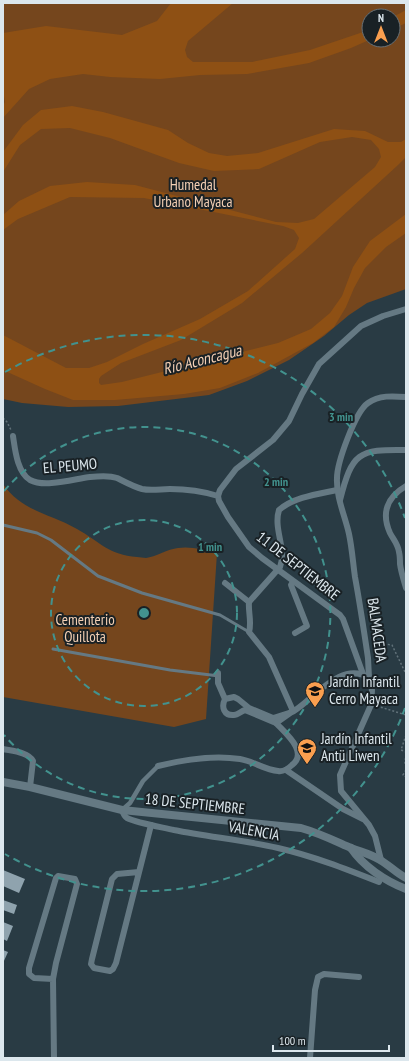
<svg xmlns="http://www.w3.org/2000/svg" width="409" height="1061" font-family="'PT Sans Narrow',sans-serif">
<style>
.green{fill:#75461d;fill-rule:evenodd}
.water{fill:#8e5014}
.building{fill:#8fa3ae}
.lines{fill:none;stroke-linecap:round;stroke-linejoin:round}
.path{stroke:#617179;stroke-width:1.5;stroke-dasharray:2 2;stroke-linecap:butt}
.service{stroke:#657983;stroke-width:3}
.pedestrian{stroke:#657983;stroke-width:4.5}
.minor{stroke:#657983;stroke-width:6}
.tertiary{stroke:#657983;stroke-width:8}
.ring{fill:none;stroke:#42928e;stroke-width:2;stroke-dasharray:7 5}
.labels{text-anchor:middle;stroke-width:4;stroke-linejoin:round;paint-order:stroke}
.park-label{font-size:15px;fill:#f4d0b4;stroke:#192125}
.street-label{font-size:15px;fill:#dce7ed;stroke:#192125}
.poi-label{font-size:15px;fill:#dce7ed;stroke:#192125;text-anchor:start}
.water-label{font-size:16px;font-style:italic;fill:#f4cfb4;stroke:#192125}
.centre{fill:#42928e;stroke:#192125;stroke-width:2}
.ring-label{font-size:12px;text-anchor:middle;font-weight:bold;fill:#42928e;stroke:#192125;stroke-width:4;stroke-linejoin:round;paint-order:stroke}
</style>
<rect width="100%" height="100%" fill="#293b44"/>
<g class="green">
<path d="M3 3H406V289L367 303 349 315 324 336 289 360 247 381 209 395 118 406 68 407 22 403 3 399ZM369 16H393V40H369Z"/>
<path d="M3 484C21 511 51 514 77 529 100 542 109 555 137 557 140 557 143 558 146 558 155 557 168 549 178 548 191 546 204 550 217 553L206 719 174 727 3 697Z"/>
</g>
<g class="water">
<path d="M171 3H233L188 41 185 50 187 57 193 62H252L310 50 369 30V40L351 48 309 63 247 74 200 75 160 79 110 77 83 74 50 79 29 89 3 118V106L5 102 3 91V33L46 26 122 35 157 21Z"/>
<path d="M406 10V23L393 29V17Z"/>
<path d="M72 106 103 112 168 130 188 143 209 153 227 156 258 153 334 129 365 131 388 142H401L406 139V157L398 165 302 253 242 303 181 340 121 363 101 376 99 379V383L101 385 122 382 278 343 311 329 330 313 342 296 353 267 370 241 406 214V233L386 247 365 268 354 288 346 307 334 327 313 343 258 373 220 388 184 394 115 400H73L45 389 3 370V335L66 368H89L107 362 143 344 200 319 248 291 295 249 299 238 294 230 283 226 144 198 70 197 18 219 3 230V215L19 201 50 186 87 182 135 185 276 222 298 223 314 219 375 167 381 157 379 149 371 140 352 137 320 142 259 169 214 171 179 163 110 138 70 128 41 129 20 145 3 172V152L23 125 41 110Z"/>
</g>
<g class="building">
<path d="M3 870 25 879 19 893 3 886Z"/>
<path d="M3 900 17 905 14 914 3 910Z"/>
<path d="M3 922 13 926 7 941 3 939Z"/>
<path d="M3 950 8 952 3 963Z"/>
</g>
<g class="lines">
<g class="path">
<path d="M3 418 7 422 11 430"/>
<path d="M372 642 392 645 406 674"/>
<path d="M377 706 406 715"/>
<path d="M406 735 401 750 406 752"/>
<path d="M406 754 405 763 406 764"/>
<path d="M406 770 403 775 406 777"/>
</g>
<g class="service">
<path d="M3 525 37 533 51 540 98 576 142 593 220 615 249 632"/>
<path d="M53 649 170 670 219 676"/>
</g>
<path class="pedestrian" d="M122 810 130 803 143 781 158 766"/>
<g class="minor">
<path d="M13 436C15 449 17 472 30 480 45 488 74 479 90 477 99 476 109 475 117 478 125 482 134 487 142 489 151 491 161 489 170 489 186 489 202 491 218 496L219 501 228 517 249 547 262 558 340 615 343 619 363 674"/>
<path d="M406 486C387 497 381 513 390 533 393 539 398 544 399 552 400 556 400 560 400 564 401 572 404 581 406 588"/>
<path d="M337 490C318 494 294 497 279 510 273 529 287 549 280 567L249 602C248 612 252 622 249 632L269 657 293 711 276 723 245 710C241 711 238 715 234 715 224 716 221 707 225 699L234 697 238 699 249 708 273 718C279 716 288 714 294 711 315 698 341 660 369 678"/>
<path d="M218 496 220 490 236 469 273 440 289 421 302 394 319 364 361 326 383 316 406 309"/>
<path d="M340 500C352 453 358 449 406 450"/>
<path d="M293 582 291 585 307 626 295 633"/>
<path d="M225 583 249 602"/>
<path d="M218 673V683L225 699"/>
<path d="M3 749C12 751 28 752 33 761L30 787"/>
<path d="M158 766C182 760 215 755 240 759 253 761 265 770 278 771 284 772 288 769 292 765 309 752 285 733 276 723"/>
<path d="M286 770 343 809 363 819"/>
<path d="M122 810C123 813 124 816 127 818 137 823 161 827 174 830 208 837 244 840 278 848 313 856 346 869 379 882"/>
<path d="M381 860 375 836 369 825 341 791 340 775 371 705 372 690 369 678 368 658C364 631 360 604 355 577 353 563 352 548 349 534 345 516 336 497 337 478 337 463 355 412 368 403 379 395 393 396 406 397"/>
<path d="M139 872 117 874 112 879 92 959 91 964 94 968 110 971 113 969 116 963 151 825"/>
<path d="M53 979 34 978 29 974V968L56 878 58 876 75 879 77 884 56 963 53 979 54 1058"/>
<path d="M310 1058 315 990 318 977 324 974 359 977"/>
</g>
<g class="tertiary">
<path d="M3 782 30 787 122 810 301 828C319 833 335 841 351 848 361 852 371 854 380 860 389 865 396 873 406 878"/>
<path d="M351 848C363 866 385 881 406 889"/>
</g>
</g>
<g class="ring">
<circle cx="144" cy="613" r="93"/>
<path d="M4 491A186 186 0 1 1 4 735"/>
<path d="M405 708A278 278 0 0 1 5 854M5 372A278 278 0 0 1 405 518"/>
</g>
<defs>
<g id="school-pin" transform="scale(1)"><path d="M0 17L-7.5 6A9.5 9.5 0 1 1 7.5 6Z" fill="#fa9f4f" stroke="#192125"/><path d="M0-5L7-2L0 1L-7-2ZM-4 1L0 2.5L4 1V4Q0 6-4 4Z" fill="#111"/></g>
</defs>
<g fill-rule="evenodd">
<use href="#school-pin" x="315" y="691"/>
<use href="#school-pin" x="307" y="748"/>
</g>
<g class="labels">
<g class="park-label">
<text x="193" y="190">Humedal<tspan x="193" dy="17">Urbano Mayaca</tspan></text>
<text x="85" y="625">Cementerio<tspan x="85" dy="17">Quillota</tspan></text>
</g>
<g class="street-label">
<text transform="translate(70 466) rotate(-5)" y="5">EL PEUMO</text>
<text transform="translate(298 566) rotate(38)" y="5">11 DE SEPTIEMBRE</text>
<text transform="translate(377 630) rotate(82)" y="5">BALMACEDA</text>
<text transform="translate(195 804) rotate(6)" y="5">18 DE SEPTIEMBRE</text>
<text transform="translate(254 831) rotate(10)" y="5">VALENCIA</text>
</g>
<g class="poi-label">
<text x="329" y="687">Jardín Infantil<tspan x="329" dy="17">Cerro Mayaca</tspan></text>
<text x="321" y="744">Jardín Infantil<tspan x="321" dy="17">Antü Liwen</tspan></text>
</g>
<g class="water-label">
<text transform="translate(202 359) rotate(-14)" y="6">Río Aconcagua</text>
</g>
</g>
<circle cx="144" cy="613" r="6" class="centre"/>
<g class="ring-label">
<text x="341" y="421">3 min</text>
<text x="276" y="486">2 min</text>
<text x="210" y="551">1 min</text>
</g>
<rect width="409" height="1061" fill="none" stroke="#dce7ed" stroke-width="8"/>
<g transform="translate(381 28)"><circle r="19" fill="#192125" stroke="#677075"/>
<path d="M0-3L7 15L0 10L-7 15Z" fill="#fa9f4f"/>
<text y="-6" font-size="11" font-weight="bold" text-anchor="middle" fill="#dce7ed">N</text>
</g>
<path d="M273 1045v6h116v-6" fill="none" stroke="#dce7ed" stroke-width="2"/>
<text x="279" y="1045" font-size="12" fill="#dce7ed" stroke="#192125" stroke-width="3" paint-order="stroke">100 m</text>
</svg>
